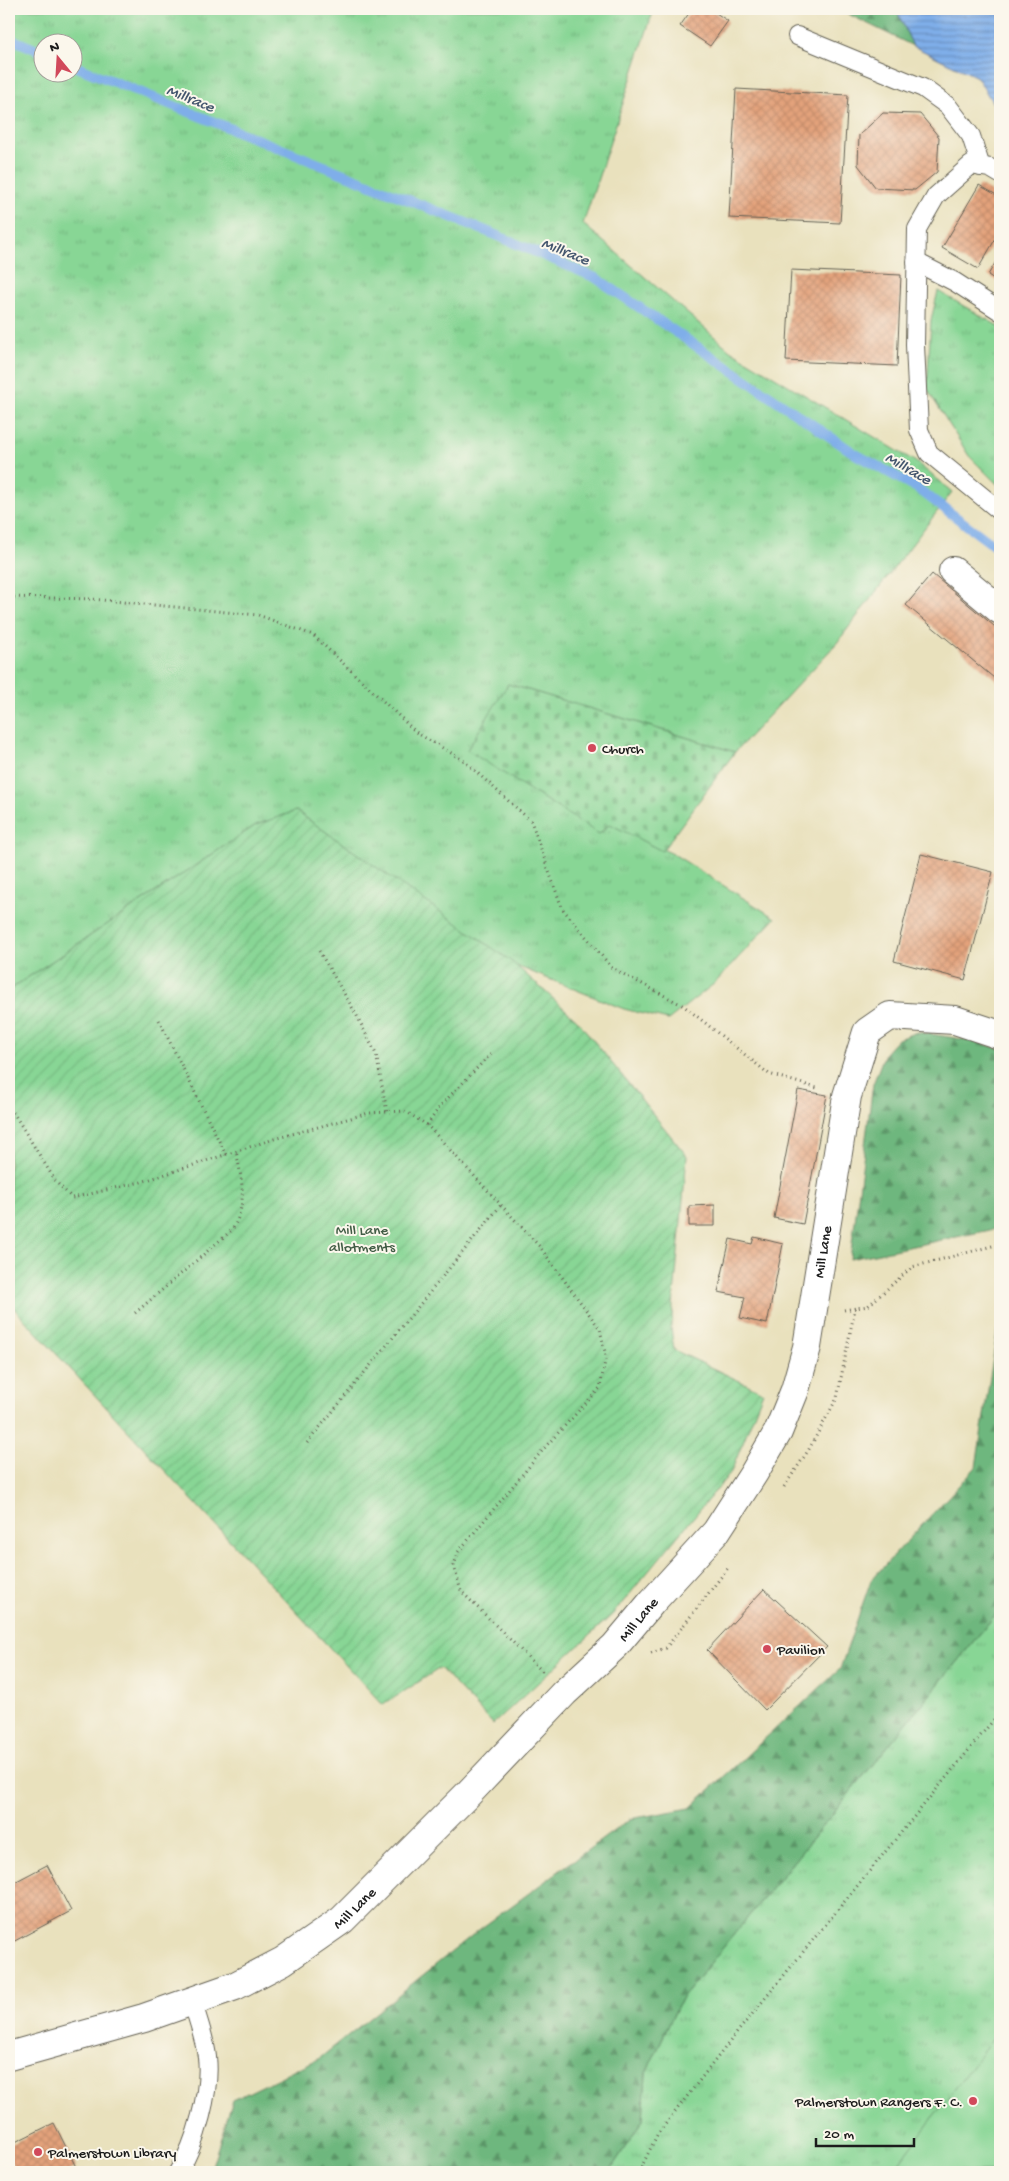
<svg xmlns="http://www.w3.org/2000/svg" width="1009" height="2181" font-family="'Gochi Hand',sans-serif">
<style>
.grass{fill:url(#grass-tufts);stroke:#527958;fill-rule:evenodd}
.forest{fill:url(#forest-firs);stroke:#456a4d}
.cemetery{fill:url(#cemetery-stones);stroke:#527958}
.park{fill:#88d695;stroke:#527958}
.garden{fill:url(#garden-furrows);stroke:#527958}
.water{fill:url(#water-rules);stroke:#4e6582}
.lines{fill:none;stroke-linecap:round;stroke-linejoin:round}
.stream{stroke:#7faee9;stroke-width:10}
.building{fill:url(#building-cross-hatch)}
.lane-casing{stroke:#646154;stroke-width:20}
.street-casing{stroke:#646154;stroke-width:30}
.path{stroke:#646154;stroke-width:3;stroke-dasharray:1 4;stroke-linecap:butt}
.lane{stroke:#fff;stroke-width:18}
.street{stroke:#fff;stroke-width:28}
.poi-dot{fill:#d1495b;stroke:#fbf7ec;stroke-width:2}
.labels{text-anchor:middle;stroke-width:4;stroke-linejoin:round;paint-order:stroke}
.poi-label{font-size:15px;fill:#1c1c1c;stroke:#fbf7ec;text-anchor:start}
.park-label{font-size:15px;fill:#425d46;stroke:#fbf7ec}
.street-label{font-size:15px;fill:#1c1c1c;stroke:#fbf7ec}
.water-label{font-size:16px;font-style:italic;fill:#44566e;stroke:#fbf7ec}
</style>
<defs>
<pattern id="grass-tufts" width="24" height="20" patternUnits="userSpaceOnUse" patternTransform="scale(1.25)"><rect width="24" height="20" fill="#88d695"/><path d="M3 7l-1-3M5 7V3M7 7l1-3M15 17l-1-3M17 17v-4M19 17l1-3" fill="none" stroke="#75b780"/></pattern>
<pattern id="forest-firs" width="22" height="20" patternUnits="userSpaceOnUse" patternTransform="scale(1.25)"><rect width="22" height="20" fill="#6eb77e"/><path d="M5 1l3.5 6h-7zM16 11l3.5 6h-7z" fill="#5a9466"/></pattern>
<pattern id="cemetery-stones" width="16" height="16" patternUnits="userSpaceOnUse" patternTransform="scale(1.25)"><rect width="16" height="16" fill="#88d695"/><path d="M2 7V4a2 2 0 0 1 4 0v3zM10 15v-3a2 2 0 0 1 4 0v3z" fill="#75b780"/></pattern>
<pattern id="garden-furrows" width="10" height="10" patternUnits="userSpaceOnUse" patternTransform="scale(1.25)"><rect width="10" height="10" fill="#88d695"/><path d="M-1 1l2-2M0 10L10 0M9 11l2-2" fill="none" stroke="#75b780"/></pattern>
<pattern id="water-rules" width="6" height="5" patternUnits="userSpaceOnUse" patternTransform="scale(1.25)"><rect width="6" height="5" fill="#7faee9"/><path d="M0 2.5h6" fill="none" stroke="#678dbc"/></pattern>
<pattern id="building-cross-hatch" width="8" height="8" patternUnits="userSpaceOnUse" patternTransform="scale(1.25)"><rect width="8" height="8" fill="#e3a27b"/><path d="M0 0l8 8M0 8l8-8" fill="none" stroke="#c28b6a"/></pattern>
</defs>
<rect width="100%" height="100%" fill="#fbf7ec"/>
<filter id="ink" filterUnits="userSpaceOnUse"><feTurbulence type="fractalNoise" baseFrequency=".02" numOctaves="2"/><feDisplacementMap in="SourceGraphic" scale="10" xChannelSelector="R" yChannelSelector="G"/><feConvolveMatrix kernelMatrix="1 2 1 2 8 2 1 2 1" color-interpolation-filters="sRGB"/></filter>
<filter id="wash" filterUnits="userSpaceOnUse"><feTurbulence type="fractalNoise" baseFrequency=".0096" numOctaves="4" result="noise"/><feDisplacementMap in="SourceGraphic" scale="20" xChannelSelector="R" yChannelSelector="G"/><feGaussianBlur stdDeviation="1.12" result="paint"/><feColorMatrix in="noise" values="0 0 0 0 0 0 0 0 0 0 0 0 0 0 0 0 0 1.4 0 .05"/><feComposite in="paint" operator="in"/></filter>
<g filter="url(#wash)">
<rect width="100%" height="100%" fill="#e9e1bd"/>
<g class="grass">
<path d="M9 9H654L583 224 730 350 916 462 952 492 836 644 735 752 508 684 599 834 610 824 675 855 775 918 715 983 668 1020 624 1009 514 965 296 811 256 825 9 990ZM42 42H72V72H42Z"/>
<path d="M938 291 1000 327V487L969 456 927 389 931 320Z"/>
<path d="M1000 1609V2172H609L643 2120 646 2073 681 1999Z"/>
</g>
<g class="forest">
<path d="M838 9H896L913 46Z"/>
<path d="M917 1032 975 1041 1000 1049V1228L850 1259 873 1084 885 1053 898 1039Z"/>
<path d="M1000 1313V1609L681 1999 646 2073 643 2120 609 2172H210L233 2100 320 2058 480 1929 630 1819 690 1808 840 1669 871 1580 976 1467Z"/>
</g>
<path class="cemetery" d="M508 684 735 752 662 851 610 824 599 834 467 750Z"/>
<path class="park" d="M1000 2029V2172H892Z"/>
<path class="garden" d="M296 811 511 961 577 1020 687 1156 671 1328 674 1350 763 1392 731 1472 613 1614 493 1724 440 1668 383 1705 9 1303V990L256 825Z"/>
<path class="water" d="M896 9H1000V115L977 77 913 46Z"/>
<g class="lines">
<g class="stream">
<path d="M9 38 42 52"/>
<path d="M72 65 491 233 596 278 857 455 917 488 1000 550"/>
</g>
</g>
<g id="blocks">
<g class="building">
<path d="M692 9H710L728 21 710 46 680 26Z"/>
<path d="M736 89 848 95 840 223 729 218Z"/>
<path d="M883 113 920 114 939 137 937 172 915 190 876 188 858 165 859 135Z"/>
<path d="M979 185 1000 197V231L978 269 942 248Z"/>
<path d="M1000 255V283L988 275Z"/>
<path d="M791 270 901 275 897 366 786 361Z"/>
<path d="M932 574 1000 631V683L906 605Z"/>
<path d="M921 854 993 872 965 980 894 961Z"/>
<path d="M798 1090 827 1095 803 1224 774 1218Z"/>
<path d="M715 1205V1226H689V1206Z"/>
<path d="M754 1237 783 1244 767 1324 740 1318 745 1297 718 1292 730 1239 752 1244Z"/>
<path d="M764 1589 827 1647 765 1710 707 1650Z"/>
<path d="M47 1865 71 1911 9 1944V1885Z"/>
<path d="M54 2123 76 2167 65 2172H16L9 2158V2145Z"/>
</g>
</g>
</g>
<g filter="url(#ink)">
<use href="#blocks" fill-opacity="0" stroke="#646154" stroke-width="1"/>
<g class="lines">
<g class="lane-casing">
<g id="lane">
<path d="M797 36 923 88 948 106 971 136 981 167"/>
<path d="M1000 174 990 168 971 165 936 196 917 229 915 345 919 430 929 453 1000 511"/>
<path d="M916 262 955 282 1000 311"/>
<path d="M178 2172C196 2144 211 2090 207 2057 205 2038 197 2018 192 2000"/>
</g>
</g>
<g class="street-casing">
<g id="street">
<path d="M953 571 1000 610"/>
<path id="s1" d="M9 2056 144 2018 235 1986 283 1961 342 1920 468 1794 564 1693 615 1646 652 1602 716 1532 754 1473 778 1432 795 1390 807 1347 847 1096 867 1032 890 1016 955 1020 1000 1035"/>
</g>
</g>
<g class="path">
<path d="M9 597 92 599 258 615 313 635 417 733 463 760 531 821 562 908 612 968 684 1006 769 1074 817 1088"/>
<path d="M319 951 356 1014 376 1054 387 1112"/>
<path d="M159 1020 226 1155"/>
<path d="M13 1112 56 1182 72 1198 141 1182 274 1139 369 1113 405 1111 427 1125 540 1247 600 1329 606 1356 600 1388 547 1445 458 1552 454 1566 461 1591 543 1672"/>
<path d="M427 1125 441 1105 492 1053"/>
<path d="M844 1310 868 1306 912 1267 1000 1244"/>
<path d="M135 1313 232 1230C248 1204 242 1180 236 1151"/>
<path d="M307 1443 501 1205"/>
<path d="M784 1487 808 1451 837 1398 855 1308"/>
<path d="M651 1653 666 1648 728 1568"/>
<path d="M639 2172 657 2135 735 2035 1000 1712"/>
</g>
<use href="#lane" class="lane"/>
<use href="#street" class="street"/>
</g>
</g>
<g class="poi-dot">
<circle cx="592" cy="748" r="5"/>
<circle cx="767" cy="1649" r="5"/>
<circle cx="973" cy="2101" r="5"/>
<circle cx="38" cy="2152" r="5"/>
</g>
<g class="labels">
<g class="poi-label">
<text x="602" y="753">Church</text>
<text x="777" y="1654">Pavilion</text>
<text x="963" y="2106" text-anchor="end">Palmerstown Rangers F. C.</text>
<text x="48" y="2157">Palmerstown Library</text>
</g>
<g class="park-label">
<text x="362" y="1234">Mill Lane<tspan x="362" dy="17">allotments</tspan></text>
</g>
<g class="street-label">
<text dy="5" stroke="none"><textPath href="#s1" startOffset="1206">Mill Lane</textPath></text>
<text dy="5" stroke="none"><textPath href="#s1" startOffset="785">Mill Lane</textPath></text>
<text dy="5" stroke="none"><textPath href="#s1" startOffset="380">Mill Lane</textPath></text>
</g>
<g class="water-label">
<text transform="translate(191 97) rotate(22)" y="6">Millrace</text>
<text transform="translate(566 250) rotate(22)" y="6">Millrace</text>
<text transform="translate(909 467) rotate(30)" y="6">Millrace</text>
</g>
</g>
<rect width="1009" height="2181" fill="none" stroke="#fbf7ec" stroke-width="30"/>
<g transform="translate(58 58) rotate(342)"><circle r="24" fill="#fbf7ec" stroke="#a29f99"/>
<path d="M0-4L9 19L0 12L-9 19Z" fill="#d1495b"/>
<text y="-8" font-size="14" font-weight="bold" text-anchor="middle" fill="#1c1c1c">N</text>
</g>
<path d="M816 2138v8h98v-8" fill="none" stroke="#1c1c1c" stroke-width="2.5"/>
<text x="824" y="2138" font-size="15" fill="#1c1c1c" stroke="#fbf7ec" stroke-width="4" paint-order="stroke">20 m</text>
</svg>
